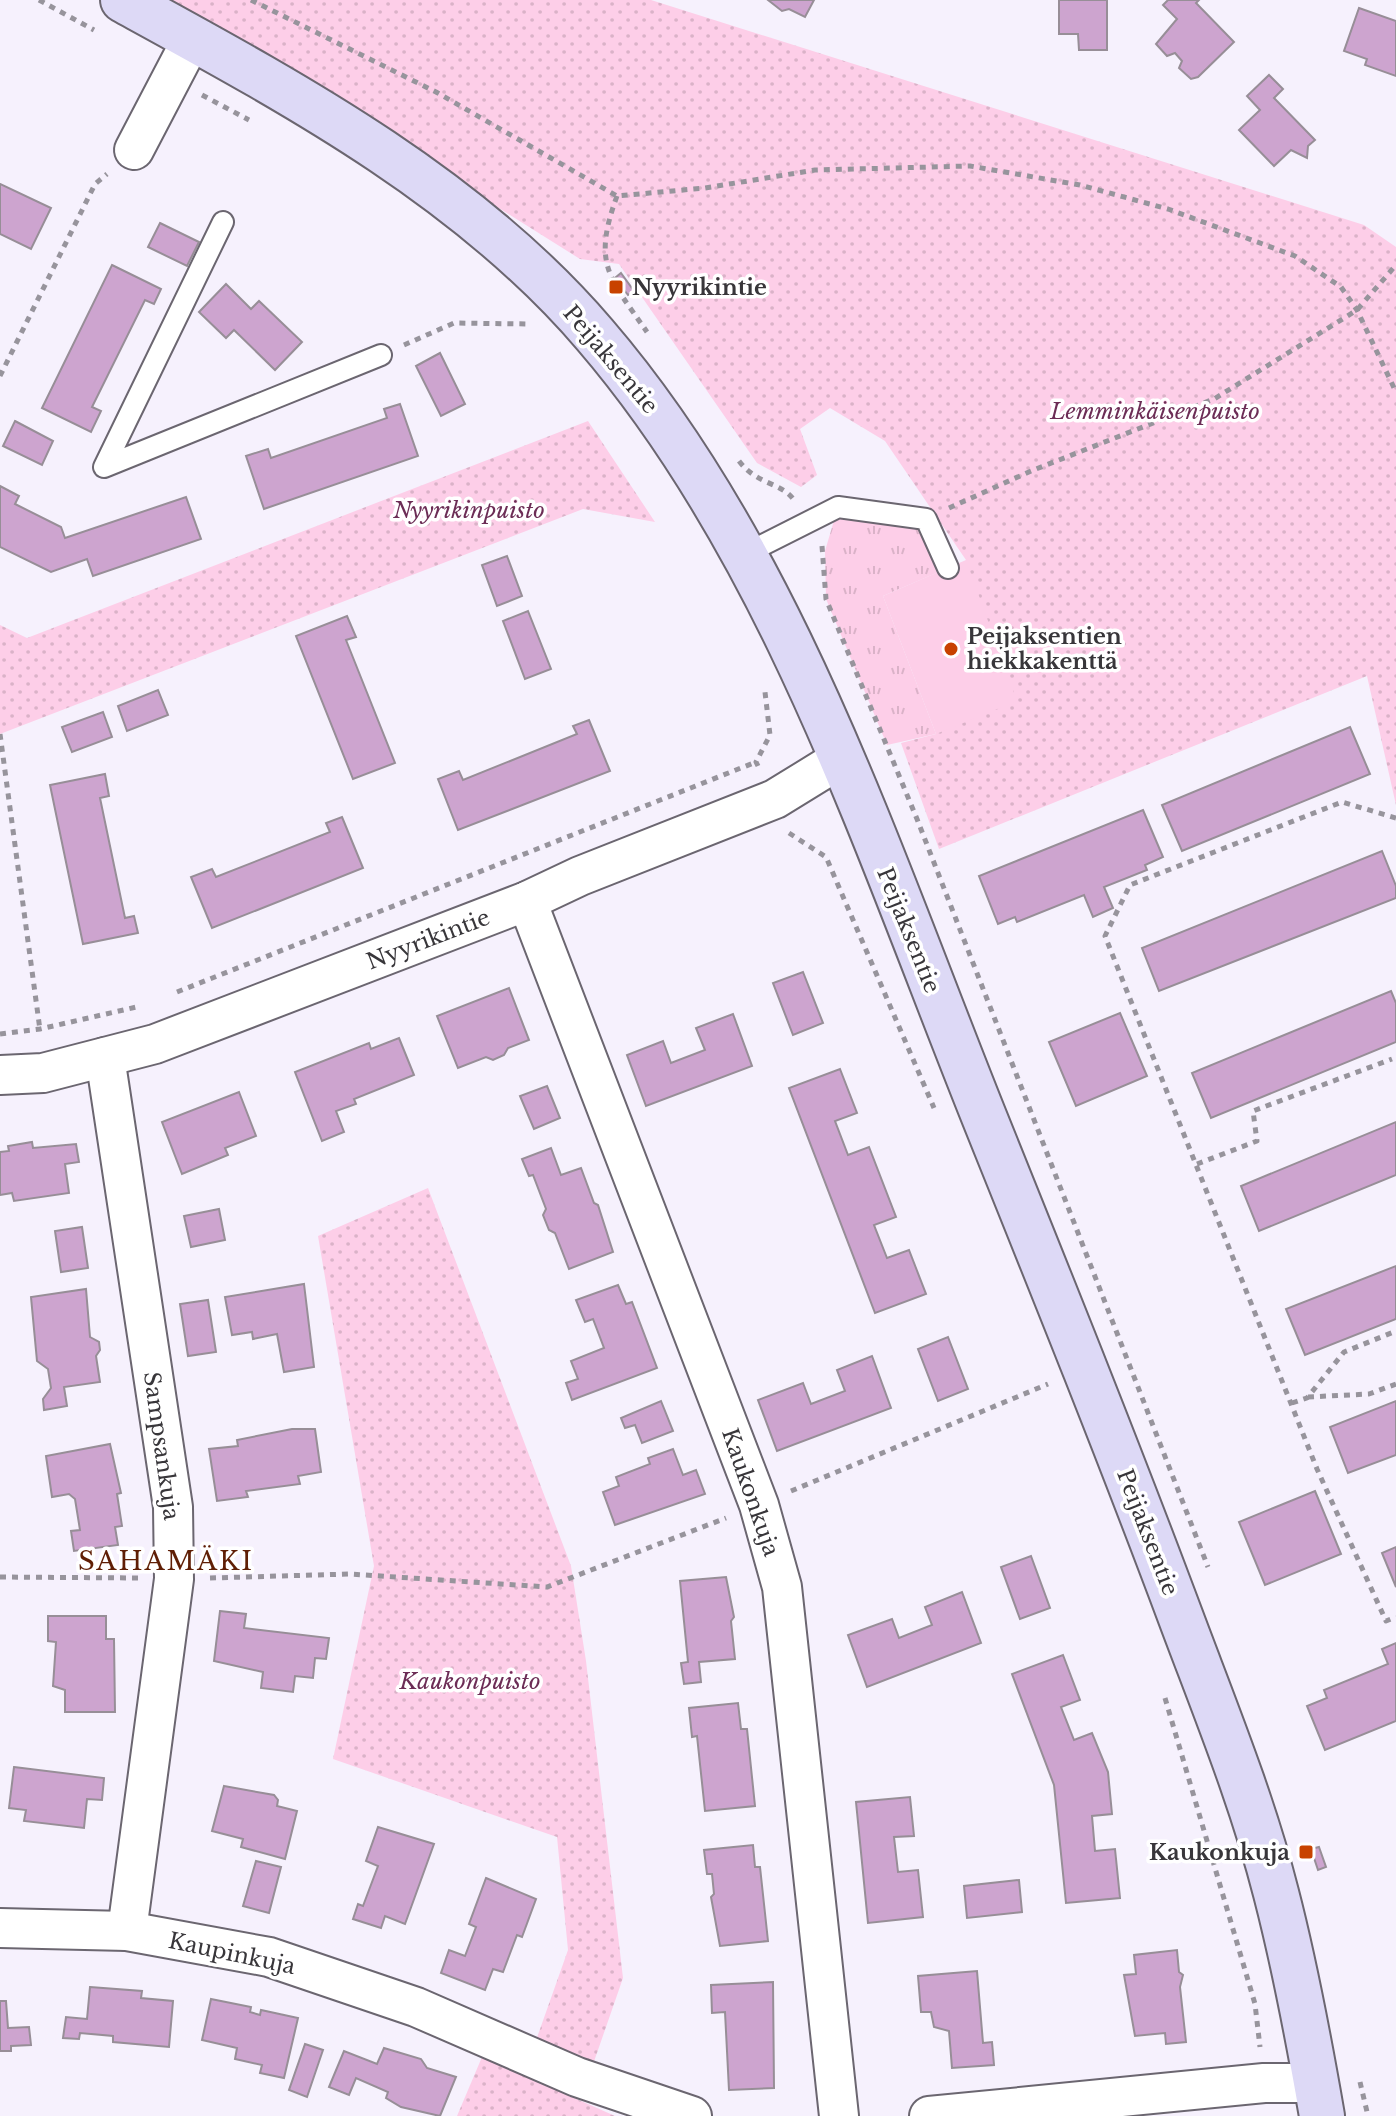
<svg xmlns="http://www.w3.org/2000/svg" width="1396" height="2116" font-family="'Libre Baskerville',serif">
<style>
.grass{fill:url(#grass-tufts)}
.park{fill:url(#park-dots)}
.garden{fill:#fdcee8}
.building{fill:#cda4cf;stroke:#978e97;stroke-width:2}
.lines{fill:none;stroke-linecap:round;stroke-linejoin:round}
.lane-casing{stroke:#6b6670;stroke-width:24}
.street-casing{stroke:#6b6670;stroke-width:42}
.secondary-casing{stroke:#6b6670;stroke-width:48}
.path{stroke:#97949c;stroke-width:5;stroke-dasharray:6 6;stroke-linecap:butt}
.lane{stroke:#fff;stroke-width:20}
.street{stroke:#fff;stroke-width:38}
.secondary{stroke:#ddd9f6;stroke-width:44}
.poi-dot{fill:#c84200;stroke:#fff;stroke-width:3}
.labels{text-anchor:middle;stroke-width:7;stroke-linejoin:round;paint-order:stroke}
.poi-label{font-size:22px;font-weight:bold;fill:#38363a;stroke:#fff;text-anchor:start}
.street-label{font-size:22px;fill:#38363a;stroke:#fff}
.park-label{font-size:22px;font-style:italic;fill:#6c2d56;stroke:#fff}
.quarter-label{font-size:26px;letter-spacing:2px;fill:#5f1e05;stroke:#fff}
</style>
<defs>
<pattern id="grass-tufts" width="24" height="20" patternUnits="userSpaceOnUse" patternTransform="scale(2)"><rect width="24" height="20" fill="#fdcee8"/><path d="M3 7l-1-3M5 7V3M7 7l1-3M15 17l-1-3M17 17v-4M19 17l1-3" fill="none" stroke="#dab2c8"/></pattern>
<pattern id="park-dots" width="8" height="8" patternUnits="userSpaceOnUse" patternTransform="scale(2)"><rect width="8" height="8" fill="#fdcee8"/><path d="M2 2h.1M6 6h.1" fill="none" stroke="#dab2c8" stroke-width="1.8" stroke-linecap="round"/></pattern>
</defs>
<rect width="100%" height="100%" fill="#f6f1fd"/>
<path class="grass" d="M838 507 926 519 948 568 883 596 936 734 887 745 826 599 825 551Z"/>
<g class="park">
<path d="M167 0H651L1364 225 1396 247V805L1367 676 939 849 901 743 936 734 966 560 885 441 830 408 800 429 817 475 801 487 757 463 619 264 580 259Z"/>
<path d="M588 421 655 522 583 509 0 734V625L27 638Z"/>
<path d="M428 1188 571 1566 586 1661 623 1978 590 2073 534 2046 568 1950 557 1837 333 1759 374 1566 318 1236Z"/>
<path d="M482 2057 615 2116H457Z"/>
</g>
<path class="garden" d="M966 560 1017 701 936 734 883 596Z"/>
<g class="building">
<path d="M768 0H814L805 17 789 9 782 11Z"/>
<path d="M1059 0H1107V50H1079L1078 34H1059Z"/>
<path d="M1168 0H1199L1196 3 1234 42 1198 77 1191 79 1179 68 1182 61 1175 53 1167 56 1156 44 1177 19 1163 5Z"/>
<path d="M1359 8 1396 21V76L1365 65 1367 59 1344 51Z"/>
<path d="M1269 75 1283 89 1274 98 1315 140 1308 146 1307 158 1291 150 1274 166 1239 130 1260 110 1247 96Z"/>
<path d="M0 184 51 208 31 249 0 234Z"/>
<path d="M160 223 199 242 187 266 148 247Z"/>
<path d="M112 265 161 289 154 304 145 300 92 407 101 411 91 432 42 408Z"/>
<path d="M621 273 634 291 628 295 615 278Z"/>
<path d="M226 284 251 309 259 301 302 342 275 370 234 330 226 338 199 312Z"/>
<path d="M440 353 465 404 441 416 416 366Z"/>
<path d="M400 404 418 456 264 509 246 456 268 449 271 458 387 418 384 409Z"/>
<path d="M15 421 53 441 42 465 3 446Z"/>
<path d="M0 486 19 496 15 504 61 527 65 538 186 497 201 539 93 576 87 559 51 572 0 547Z"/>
<path d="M507 556 522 596 497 606 482 565Z"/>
<path d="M528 611 551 669 525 679 503 621Z"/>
<path d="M347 616 356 637 346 640 395 763 353 779 296 636Z"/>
<path d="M158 690 168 715 127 731 118 706Z"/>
<path d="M103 712 112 737 72 752 62 727Z"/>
<path d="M589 720 610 771 458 830 438 779 459 771 463 780 577 734 573 726Z"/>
<path d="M1350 727 1370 774 1182 851 1162 805Z"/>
<path d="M105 774 109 796 100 798 125 918 134 916 138 933 83 944 50 785Z"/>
<path d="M1143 810 1163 857 1145 865 1147 870 1104 887 1113 908 1093 917 1084 895 1017 922 1015 917 998 924 979 876Z"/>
<path d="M342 817 363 868 212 928 191 877 212 869 216 877 330 832 326 823Z"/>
<path d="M1382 851 1396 886V898L1159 991 1142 948Z"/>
<path d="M803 972 823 1023 793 1035 773 983Z"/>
<path d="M509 988 529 1040 508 1048 504 1055 493 1060 486 1057 458 1068 437 1016Z"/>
<path d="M1391 991 1396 1003V1042L1211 1118 1192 1073Z"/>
<path d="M1120 1013 1147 1076 1076 1106 1049 1042Z"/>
<path d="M733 1014 752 1066 646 1106 627 1055 663 1041 671 1063 705 1050 696 1028Z"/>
<path d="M399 1038 414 1075 354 1099 356 1104 336 1111 344 1132 322 1141 295 1072 369 1043 371 1049Z"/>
<path d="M840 1069 857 1113 835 1121 848 1155 869 1147 896 1217 874 1225 887 1258 909 1250 926 1294 875 1313 789 1088Z"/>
<path d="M547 1086 560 1118 534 1129 520 1096Z"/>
<path d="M239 1092 256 1136 225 1148 228 1155 182 1174 162 1122Z"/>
<path d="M1396 1122V1175L1259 1231 1241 1186Z"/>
<path d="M32 1142 33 1148 76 1144 79 1162 65 1164 69 1193 14 1201 12 1193 0 1195V1152L9 1151 8 1146Z"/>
<path d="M551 1148 561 1175 581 1168 594 1203 598 1205 613 1252 569 1269 555 1233 549 1230 543 1215 546 1209 533 1175 529 1176 522 1159Z"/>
<path d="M219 1209 225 1240 191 1247 184 1216Z"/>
<path d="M82 1227 88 1268 61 1272 55 1231Z"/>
<path d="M1396 1266V1319L1305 1355 1286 1309Z"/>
<path d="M304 1284 314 1367 284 1372 277 1334 253 1339 252 1332 232 1335 225 1297Z"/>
<path d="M618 1285 626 1304 632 1302 657 1368 572 1400 566 1383 578 1379 571 1361 604 1348 593 1319 585 1322 576 1300Z"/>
<path d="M86 1289 90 1337 99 1342 100 1350 96 1356 100 1382 64 1387 67 1406 44 1410 43 1399 51 1388 48 1369 37 1361 31 1297Z"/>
<path d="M208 1300 216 1352 188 1356 180 1304Z"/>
<path d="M948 1337 968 1389 938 1401 918 1349Z"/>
<path d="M872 1356 891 1408 777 1451 758 1400 803 1383 811 1404 845 1391 837 1370Z"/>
<path d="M661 1401 673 1431 642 1443 635 1425 625 1428 621 1418Z"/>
<path d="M1396 1401V1455L1348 1473 1330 1427Z"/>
<path d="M292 1429H315L321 1472 298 1476 300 1484 246 1491 248 1497 217 1501 209 1449 238 1446 237 1440Z"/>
<path d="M110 1444 121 1493 117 1494 122 1526 115 1527 118 1545 74 1551 71 1531 80 1530 75 1499 69 1494 52 1497 46 1456Z"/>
<path d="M673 1449 683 1475 696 1470 705 1494 615 1525 603 1492 619 1486 616 1477 650 1464 648 1458Z"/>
<path d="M1315 1491 1341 1554 1265 1585 1239 1522Z"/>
<path d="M1396 1547V1587L1382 1553Z"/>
<path d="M1031 1556 1050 1608 1020 1619 1001 1567Z"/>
<path d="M726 1577 734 1617 731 1621 735 1659 699 1662 701 1682 684 1684 681 1663 688 1662 680 1581Z"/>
<path d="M962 1592 981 1643 867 1687 848 1635 892 1619 899 1638 932 1625 925 1607Z"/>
<path d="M220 1611 246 1614 244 1628 329 1638 326 1659 315 1658 313 1678 295 1676 293 1692 261 1688 263 1672 214 1661Z"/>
<path d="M48 1616H106V1639H114L115 1712H65V1690L53 1686 56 1642 48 1641Z"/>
<path d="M1396 1643V1721L1325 1750 1307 1706 1327 1698 1324 1690 1388 1664 1382 1649Z"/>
<path d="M1063 1655 1080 1700 1061 1707 1074 1740 1092 1733 1108 1772 1112 1814 1092 1816 1095 1851 1115 1849 1120 1898 1066 1903 1054 1785 1012 1674Z"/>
<path d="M738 1703 741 1729H747L755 1806 705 1811 697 1736 692 1737 689 1708Z"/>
<path d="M14 1767 104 1778 102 1800 87 1799 84 1828 24 1821 26 1810 9 1808Z"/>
<path d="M224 1786 274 1795 278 1800 277 1806 297 1811 285 1859 241 1847 243 1839 212 1831Z"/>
<path d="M910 1797 914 1836 894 1837 898 1872 918 1870 923 1917 868 1923 856 1802Z"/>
<path d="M378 1827 434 1844 405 1924 385 1916 381 1928 353 1919 358 1904 363 1906 378 1866 366 1861Z"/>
<path d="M753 1845 755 1867H760L768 1941 720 1946 711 1897 714 1894 712 1874H707L704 1850Z"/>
<path d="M1319 1847 1326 1867 1318 1870 1311 1849Z"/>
<path d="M256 1861 281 1867 269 1913 243 1906Z"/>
<path d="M486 1878 536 1899 522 1937 517 1935 503 1972 493 1969 485 1990 441 1973 449 1950 465 1956 476 1927 469 1924Z"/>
<path d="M1019 1880 1022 1912 967 1918 964 1886Z"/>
<path d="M1177 1950 1179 1972 1183 1975 1180 1987 1186 2042 1166 2044 1165 2033 1135 2036 1124 1975 1136 1974 1134 1955Z"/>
<path d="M977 1971 983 2043 992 2042 994 2065 952 2068 949 2031 934 2027 931 2012H921L918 1976Z"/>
<path d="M773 1982 774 2088 729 2090 725 2012 712 2013 711 1985Z"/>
<path d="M90 1987 142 1991 141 1998 173 2001 169 2047 113 2042V2036L80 2033 79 2039 63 2038 66 2017 87 2019Z"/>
<path d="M211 1999 251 2007 250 2012 260 2015 261 2010 298 2018 284 2078 260 2073 262 2065 235 2059 237 2048 202 2040Z"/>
<path d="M0 2001H6L8 2028 29 2027 31 2045 11 2046V2051H0Z"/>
<path d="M305 2044 323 2050 307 2097 289 2090Z"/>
<path d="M384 2048 421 2059 427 2068 456 2077 440 2116 401 2107 386 2098 388 2092 356 2078 349 2095 329 2087 344 2051 377 2064Z"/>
</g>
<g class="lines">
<g class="lane-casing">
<g id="lane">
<path d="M223 222 104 467 381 355"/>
<path d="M743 555 838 507 926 519 948 568"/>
</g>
</g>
<g class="street-casing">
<g id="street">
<path d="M134 150 192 39"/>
<path d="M527 901 759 1505 782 1587 839 2116"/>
<path d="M105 1057 173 1507 174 1579 127 1931"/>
<path d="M0 1075 43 1073 155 1044 527 901 580 876 775 799 840 759"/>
<path d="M0 1928 127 1931 269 1957 416 2007 577 2077 692 2116"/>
<path d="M929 2116 1264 2083H1316"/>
</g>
</g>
<g class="secondary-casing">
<path id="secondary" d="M123 0C291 92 469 187 595 335 785 556 879 856 987 1124 1053 1288 1119 1452 1181 1618 1215 1709 1252 1799 1276 1893 1295 1966 1309 2041 1322 2116"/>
</g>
<g class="path">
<path d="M39 0 94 30"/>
<path d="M251 0 436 92 617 196 705 188 815 170 970 166 1080 185 1168 209 1295 256 1341 287 1357 310 1396 392"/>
<path d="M202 95 249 120"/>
<path d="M617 196C592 264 609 277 647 332"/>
<path d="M404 345 454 323 529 324"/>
<path d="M0 376 95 184 107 174"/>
<path d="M739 461C757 485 781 482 794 500"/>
<path d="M949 508 1031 471 1214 399 1357 310 1396 265"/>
<path d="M822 546 826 599 917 819 1208 1567"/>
<path d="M0 734 40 1030"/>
<path d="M758 766 756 762 770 735 765 692"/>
<path d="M1396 818 1342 802 1130 885 1105 936 1317 1469 1386 1621 1396 1617"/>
<path d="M789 833 826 857 934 1108"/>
<path d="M177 992 756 762"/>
<path d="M0 1034 40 1029 141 1006"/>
<path d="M1197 1164 1257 1141 1253 1111 1392 1059"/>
<path d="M1308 1397 1369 1394 1396 1384"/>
<path d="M1292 1403 1307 1398 1344 1352 1396 1331"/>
<path d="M791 1491 1048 1384"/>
<path d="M0 1577 140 1578"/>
<path d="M210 1578 350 1574 547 1587 726 1518"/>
<path d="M1165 1698 1255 2004 1260 2047"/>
<path d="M1360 2082 1368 2116"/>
</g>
<use href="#lane" class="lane"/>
<use href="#street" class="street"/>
<use href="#secondary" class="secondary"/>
</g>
<g class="poi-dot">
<rect x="608" y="279" width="16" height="16" rx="4"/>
<circle cx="951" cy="649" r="8"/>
<rect x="1298" y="1844" width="16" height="16" rx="4"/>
</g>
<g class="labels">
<g class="poi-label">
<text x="632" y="295">Nyyrikintie</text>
<text x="967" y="644">Peijaksentien<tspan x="967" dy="25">hiekkakenttä</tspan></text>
<text x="1290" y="1860" text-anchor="end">Kaukonkuja</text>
</g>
<g class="street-label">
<text transform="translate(611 359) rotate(50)" y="8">Peijaksentie</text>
<text transform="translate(909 930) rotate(68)" y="8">Peijaksentie</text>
<text transform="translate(428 939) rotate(-21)" y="8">Nyyrikintie</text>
<text transform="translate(162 1446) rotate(82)" y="8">Sampsankuja</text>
<text transform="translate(751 1492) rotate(71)" y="8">Kaukonkuja</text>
<text transform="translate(1148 1532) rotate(69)" y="8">Peijaksentie</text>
<text transform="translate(232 1953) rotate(12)" y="8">Kaupinkuja</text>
</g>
<g class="park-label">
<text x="1155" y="419">Lemminkäisenpuisto</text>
<text x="469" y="518">Nyyrikinpuisto</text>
<text x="470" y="1689">Kaukonpuisto</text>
</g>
<g class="quarter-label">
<text x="166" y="1570">SAHAMÄKI</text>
</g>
</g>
</svg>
